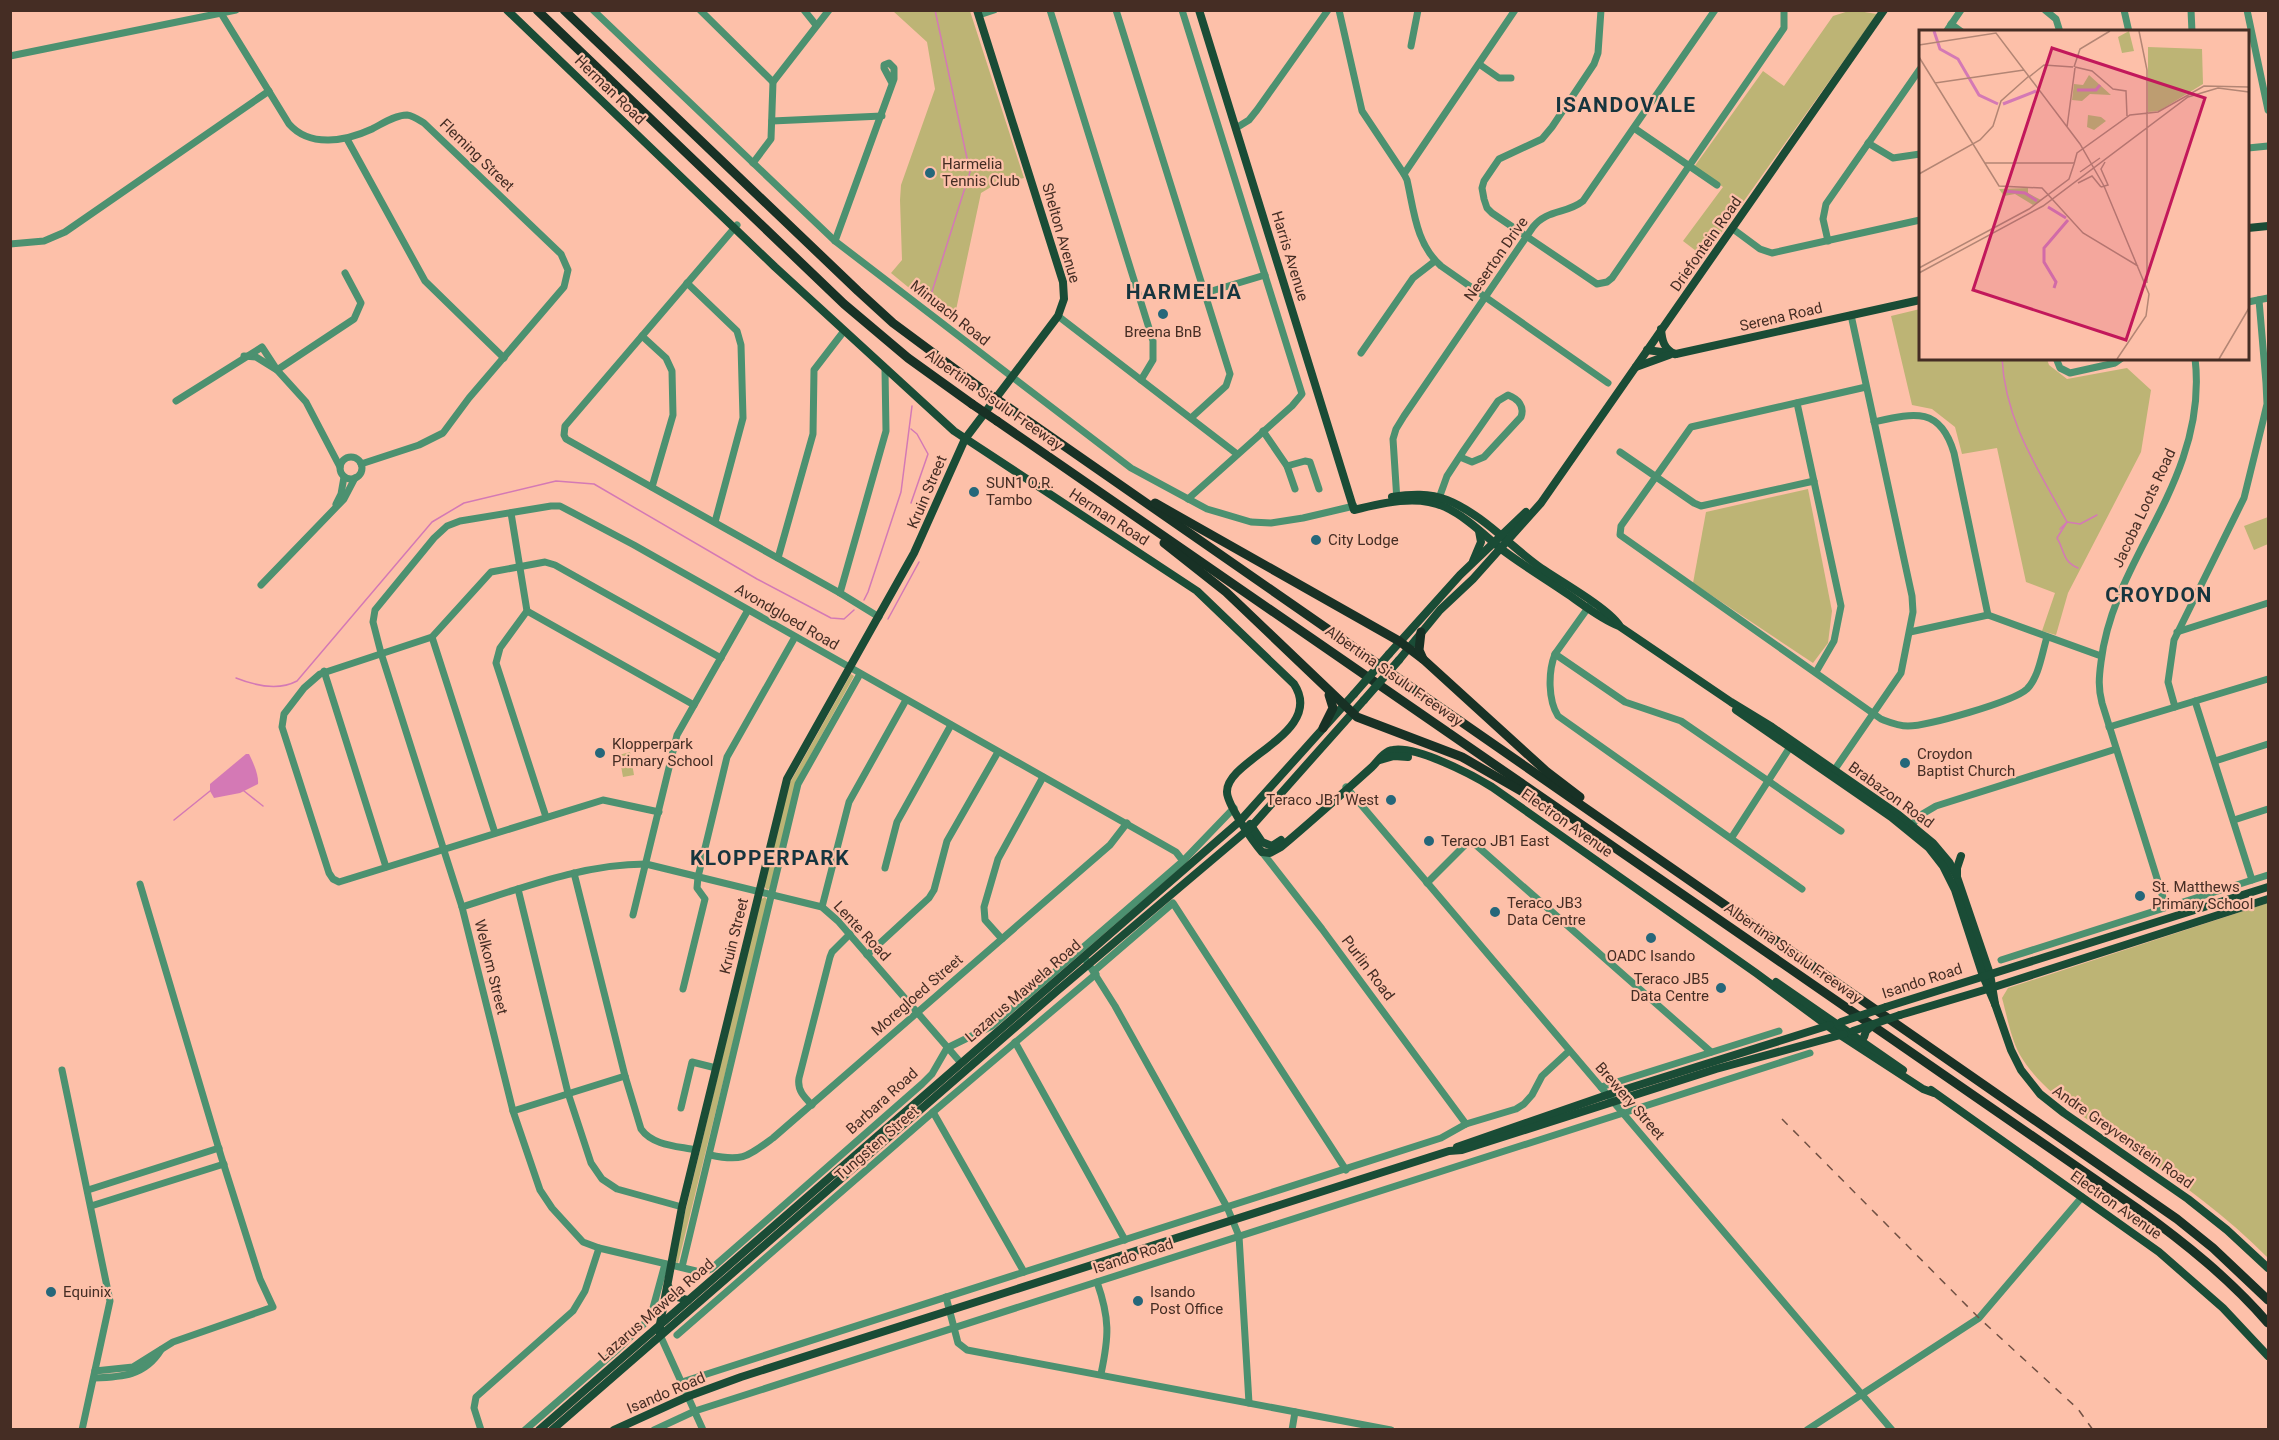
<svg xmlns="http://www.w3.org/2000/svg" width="2279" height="1440" font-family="Roboto,sans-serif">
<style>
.green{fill:#bdb475}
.water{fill:#d479b5}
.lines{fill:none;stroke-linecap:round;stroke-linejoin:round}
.stream{stroke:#d479b5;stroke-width:1.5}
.minor{stroke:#4c9170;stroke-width:7}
.major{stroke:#1a4c36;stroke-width:8}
.highway{stroke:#183125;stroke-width:9}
.rail{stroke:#725144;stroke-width:1.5;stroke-dasharray:8 8;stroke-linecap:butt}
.major-bridge{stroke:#1a4c36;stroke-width:8}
.highway-bridge{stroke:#183125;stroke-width:9}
.poi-dot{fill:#25677a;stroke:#fdc0a9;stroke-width:2}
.labels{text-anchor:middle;stroke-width:4.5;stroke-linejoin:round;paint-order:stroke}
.street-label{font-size:15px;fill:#452d24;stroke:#fdc0a9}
.poi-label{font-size:15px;fill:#452d24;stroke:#fdc0a9;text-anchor:start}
.district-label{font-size:21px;font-weight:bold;letter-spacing:1.5px;fill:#16353e;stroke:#fdc0a9}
.inset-river{fill:none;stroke:#d479b5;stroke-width:3}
.inset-road{fill:none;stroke:#b38574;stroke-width:1.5}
.view{fill:#c2185b;fill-opacity:0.15;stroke:#c2185b;stroke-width:3}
.inset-edge{fill:none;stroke:#452d24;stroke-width:3}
</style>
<rect width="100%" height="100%" fill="#fdc0a9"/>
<g class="green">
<path d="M1852 10 1877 14 1704 257 1683 241 1723 187 1694 167 1763 71 1784 86 1833 16Z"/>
<path d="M893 11H970L1024 178 996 184 981 193 953 324 891 273 902 260 900 200 901 185 935 89 927 42Z"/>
<path d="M1920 309V358L2047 359 2049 365 2067 379 2127 368 2151 390 2141 452 2068 593 2056 635 2042 631 2055 593 2026 582 1997 448 1962 454 1955 427 1932 409 1912 405 1891 316Z"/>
<path d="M1808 489 1832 611 1828 643 1813 663 1693 583 1706 512Z"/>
<path d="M2268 517V544L2254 550 2244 526Z"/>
<path d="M851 674 854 676 800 774 770 888 767 890 764 886 787 788Z"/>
<path d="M630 752 634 775 623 777 619 755Z"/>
<path d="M765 897 768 901 678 1263 676 1262 678 1242 760 900Z"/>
<path d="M2268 903V1258C2227 1216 2180 1183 2132 1149 2093 1122 2045 1097 2020 1055 2011 1039 2007 1016 2002 998L2008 988Z"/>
</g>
<path class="water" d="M246 754H249C253 762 259 775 258 784L240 793 214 798 210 791V784Z"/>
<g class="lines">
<g class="stream">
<path d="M929 301 970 172 935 10"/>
<path d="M2002 358C2005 421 2038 469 2067 522L2080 524 2097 515"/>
<path d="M911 429 917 434 928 454 911 503"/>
<path d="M2060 529 2067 522 2057 538C2065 551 2062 561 2078 568"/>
<path d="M864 600 868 592 901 492 912 406"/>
<path d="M888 619 919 562"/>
<path d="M236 678C256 686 278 691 297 681L432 522 464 503 556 481 594 484 757 579 831 618 844 619 854 610"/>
<path d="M244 791 263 806"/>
<path d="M174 820 210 791"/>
</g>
<g class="minor">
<path d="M219 10 289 124C310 148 346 141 372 129 382 124 395 115 407 115 414 116 419 120 424 123L561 254 568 270 564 287 469 398 443 433 419 445 361 464"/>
<path d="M593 10 835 241 1131 468 1207 509 1251 522 1271 523 1303 518 1354 506"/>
<path d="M700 10 773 82"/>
<path d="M804 10 816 25"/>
<path d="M1050 10 1153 341V360L1141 380"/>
<path d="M1116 10 1230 374 1226 386 1191 418"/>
<path d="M1182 10 1302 394 1292 406 1188 499"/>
<path d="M1339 10 1362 111 1404 174"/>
<path d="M1515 10 1404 174 1407 180C1414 211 1416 244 1441 266L1608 383"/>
<path d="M1601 10 1598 53 1594 64 1552 127 1542 139 1499 159 1484 181 1482 188 1484 199 1487 208 1492 213 1597 284 1607 282 1612 278 1784 28V10"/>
<path d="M2045 10 2056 19 2060 32"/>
<path d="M2124 10 2129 32"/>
<path d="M2191 10 2192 32"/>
<path d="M2247 10 2268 110"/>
<path d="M979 15 994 10"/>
<path d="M1951 24 1962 32"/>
<path d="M1946 32 1961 10"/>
<path d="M1411 46 1418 10"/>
<path d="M10 56 236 10"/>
<path d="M1479 64 1499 78H1511"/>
<path d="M772 121 882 116"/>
<path d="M1236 128 1249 120 1257 110 1328 10"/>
<path d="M1634 128 1717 185"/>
<path d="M347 139 425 281 504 358"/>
<path d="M1868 143 1893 158 1920 154"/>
<path d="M2248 148 2268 146"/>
<path d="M753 163 771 139 773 82 829 10"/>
<path d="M737 225 565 426 564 435 566 439 840 593 879 617"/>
<path d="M1733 229 1760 249 1772 253 1920 220"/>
<path d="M835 241 894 79V68L889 63 884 65V68L892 83"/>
<path d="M1828 241 1823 219 1826 204 1920 69"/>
<path d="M10 244 44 241 65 232 269 91"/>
<path d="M687 283 737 331 741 345 743 418 715 522"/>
<path d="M1205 293 1265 275"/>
<path d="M2248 302 2268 298"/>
<path d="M1058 316 1237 454"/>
<path d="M642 336 666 358 672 371 673 415 652 487"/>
<path d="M1361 353 1413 278 1435 261"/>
<path d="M244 356 256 357 277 370 354 319 361 303 345 273"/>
<path d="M2056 358 2060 368 2070 373 2115 363 2122 358"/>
<path d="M1866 387 1691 427 1621 526 1620 535 1881 719C1889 722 1898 726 1908 726 1927 726 2013 702 2027 689 2039 677 2042 653 2047 637"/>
<path d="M176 401 262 347 277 370 306 402 340 467"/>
<path d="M1797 403 1841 606 1834 641 1816 672"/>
<path d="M1874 422C1914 413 1940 406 1954 453L1988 615"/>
<path d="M1263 431 1287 466 1295 489"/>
<path d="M1620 452 1694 503 1701 506 1814 481"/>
<circle cx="351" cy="468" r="11"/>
<path d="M1287 466 1305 461 1310 462 1319 489"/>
<path d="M1397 501 1393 439 1396 429 1404 416 1533 227C1547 209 1567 214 1583 201L1715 10"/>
<path d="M1438 501 1447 476 1464 450 1498 401 1508 395C1518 399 1525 406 1521 417L1484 457 1472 462 1460 457"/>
<path d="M336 504 341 494 344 477"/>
<path d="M511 513 527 611 500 648 496 663 546 817"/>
<path d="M778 558 813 434 814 370 844 331"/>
<path d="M261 585 344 499 355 478"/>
<path d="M840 593 886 431 885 370"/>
<path d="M1590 605 1555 654C1548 672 1548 700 1558 716L1802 889"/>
<path d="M527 611 694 705"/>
<path d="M1910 632 1988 615 2101 656"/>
<path d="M2177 632 2268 603"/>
<path d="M432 637 495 833"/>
<path d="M1555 654 1625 702 1681 721 1841 831"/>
<path d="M324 671 386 867"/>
<path d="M2195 701 2252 880"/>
<path d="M2175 707 2168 682 2174 640 2244 498 2263 421 2267 404 2266 383 2259 300"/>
<path d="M2109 727 2268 679"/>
<path d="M2215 761 2268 744"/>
<path d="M1833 772 1901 673 1913 612 1912 596 1851 315"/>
<path d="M1346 787 1892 1430"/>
<path d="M659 812 603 800 339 882 333 879 329 873 282 727 284 714 304 688 320 674 432 637 491 572 545 562 555 565 721 658"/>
<path d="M2234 820 2268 809"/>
<path d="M1909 829 1919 816 1936 806 2116 749"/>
<path d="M1732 837 1792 744"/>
<path d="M1262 852 1322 929 1466 1124"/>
<path d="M1183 861 1176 852 1162 844 634 545 560 506H551L460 521 447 526 434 538 375 610 373 622 381 653 462 907 513 1111 540 1190 552 1208 583 1242 599 1248 696 1271 704 1272 711 1269 922 1084 932 1074 947 1048 992 1026 1183 861 1234 808"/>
<path d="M885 868 897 822 951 725"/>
<path d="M574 873 625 1076 641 1129C653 1146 678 1146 696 1150"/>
<path d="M1427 883 1465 845 1469 843 1476 845 1711 1052"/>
<path d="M518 889 568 1093 591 1163 602 1179 617 1189 682 1207"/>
<path d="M462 907C522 888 583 864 646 864L822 907 838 921 961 1063"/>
<path d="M822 907 849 802 906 700"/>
<path d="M2166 907 2102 703C2098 688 2099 677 2101 662 2110 586 2159 529 2183 458 2194 426 2199 392 2195 358"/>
<path d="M633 915 677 735 748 610"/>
<path d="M1002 939 985 920 984 907 998 859 1043 777"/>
<path d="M867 955 929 898 934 890 947 841 998 752"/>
<path d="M1084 957 1115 1006 1227 1207 1239 1236 1249 1403"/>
<path d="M2001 960 2268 875"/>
<path d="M1094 971 1173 903 1346 1170"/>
<path d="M683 989 705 899 697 888 698 877 727 757 795 637"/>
<path d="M1015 1042 1125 1240"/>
<path d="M62 1070 110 1301 82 1430"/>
<path d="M1601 1087 1779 1031"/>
<path d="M812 1105C804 1097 797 1090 799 1078L830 957 832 952 850 934"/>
<path d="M681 1108 692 1062 716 1068"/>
<path d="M513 1111 625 1076"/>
<path d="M933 1112 1024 1272"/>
<path d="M710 1155C742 1162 747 1157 773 1138L1110 845 1127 823"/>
<path d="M88 1190 219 1148"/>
<path d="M91 1206 224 1164"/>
<path d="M682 1267 798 784 860 674"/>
<path d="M1097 1282C1110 1319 1109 1336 1101 1374"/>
<path d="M946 1297 958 1343 967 1350 1391 1430"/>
<path d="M660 1335 703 1430"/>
<path d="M677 1335 933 1112 1096 974"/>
<path d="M95 1371 133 1367 173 1342 273 1307 260 1279 221 1156 140 884"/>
<path d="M94 1378C122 1377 145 1376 161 1350"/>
<path d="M682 1382 1441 1138 1466 1124 1516 1109 1524 1104 1532 1095 1542 1076 1569 1051"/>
<path d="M481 1430 474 1408 476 1397 573 1311 585 1291 599 1248"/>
<path d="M525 1430 618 1349 646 1322 653 1308 665 1264"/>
<path d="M654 1430 695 1411 1810 1053"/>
<path d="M1292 1430 1295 1412"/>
<path d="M1807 1430 1979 1318 2082 1197"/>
</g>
<g class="major">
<path d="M507 10 775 267 954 431 1197 591 1294 684C1326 733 1226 759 1227 792 1227 804 1253 842 1262 852L1270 853 1281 847C1312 821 1342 794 1372 767 1378 761 1384 751 1393 750 1417 746 1471 774 1492 787L1756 973 1840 1035 1923 1089 1934 1093"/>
<path d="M1199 10 1354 510C1382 503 1418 494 1445 507 1466 517 1482 533 1500 548 1522 565 1546 579 1569 595 1585 606 1601 619 1619 626L1731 702 1772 727 1899 815 1933 843 1949 862 1957 877 1990 974 1995 1004"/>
<path d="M2248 228 2268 226"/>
<path d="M1661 329C1662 341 1664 349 1675 354"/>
<path d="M1647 350 1676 354 1920 300"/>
<path d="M1636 367 1669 355"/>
<path d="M1392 497C1411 494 1429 493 1447 500 1482 514 1510 546 1541 568 1560 581 1608 608 1619 625"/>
<path d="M1473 561 1481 542 1479 531"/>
<path d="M1389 654 1460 575 1526 512"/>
<path d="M1399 660 1440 610 1473 579 1541 503 1884 10"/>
<path d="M1736 710 1891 817 1929 848 1943 866 1955 890 1983 976 1995 1004 2011 1050 2021 1070 2040 1094 2064 1113 2188 1199 2227 1230 2268 1268"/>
<path d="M1380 760 1394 756 1408 757"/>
<path d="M1250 824 1262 842 1272 846 1281 840"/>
<path d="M1957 875V868L1961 856"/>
<path d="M1776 982 1903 1070"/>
<path d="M1886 1007 2268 887"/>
<path d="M1900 1015 1991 988 2268 899"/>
<path d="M1931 1090 2159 1252 2223 1308 2268 1356"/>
<path d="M1457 1147 1607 1095 1830 1025"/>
<path d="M668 1286 673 1296 688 1300"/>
<path d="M660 1335V1324L682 1207 787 779 914 553 965 439 1058 316 1064 299 1063 282 977 10"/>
<path d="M539 1430 1240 821 1354 694"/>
<path d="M552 1430 1057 991 1251 827 1364 700"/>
<path d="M614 1430 689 1396 741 1377 1449 1151 1462 1150 1716 1069 1844 1034"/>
</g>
<g class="highway">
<path d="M537 10 844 304 908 358 972 404"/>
<path d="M564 10 858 291 893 323 982 389"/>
<path d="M1008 407 2177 1219 2213 1248 2268 1300"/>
<path d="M997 421 2138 1209C2185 1243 2230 1279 2268 1323"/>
<path d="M1155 503 1399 641 1424 660 1546 771 1580 797"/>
<path d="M1164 543 1226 592 1357 717 1462 757 1540 802"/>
<path d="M1421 632 1419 650 1423 659"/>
<path d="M1323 728 1333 708 1329 695"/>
</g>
<path class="rail" d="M1782 1119 1979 1318 2078 1409 2093 1430"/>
<g class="major-bridge">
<path d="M1354 694 1389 654"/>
<path d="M1364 700 1399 660"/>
<path d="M1841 1022 1886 1007"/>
<path d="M1853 1031 1900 1015"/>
<path d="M1864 1037 1866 1031 1873 1025"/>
</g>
<g class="highway-bridge">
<path d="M982 389 1008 407"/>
<path d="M972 404 997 421"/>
</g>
</g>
<g class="poi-dot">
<circle cx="930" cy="173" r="6"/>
<circle cx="1163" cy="314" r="6"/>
<circle cx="974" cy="492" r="6"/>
<circle cx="1316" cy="540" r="6"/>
<circle cx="600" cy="753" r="6"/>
<circle cx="1905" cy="763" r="6"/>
<circle cx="1391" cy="800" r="6"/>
<circle cx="1429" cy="841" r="6"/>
<circle cx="2140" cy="896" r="6"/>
<circle cx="1495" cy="912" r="6"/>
<circle cx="1651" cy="938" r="6"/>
<circle cx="1721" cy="988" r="6"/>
<circle cx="51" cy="1292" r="6"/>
<circle cx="1138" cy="1301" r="6"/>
</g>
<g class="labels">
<g class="street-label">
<text transform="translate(610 90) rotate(44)" y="5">Herman Road</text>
<text transform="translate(477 155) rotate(44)" y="5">Fleming Street</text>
<text transform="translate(1061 233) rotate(74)" y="5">Shelton Avenue</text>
<text transform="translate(1706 244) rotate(-55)" y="5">Driefontein Road</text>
<text transform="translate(1290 256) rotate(73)" y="5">Harris Avenue</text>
<text transform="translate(1496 259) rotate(-55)" y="5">Neserton Drive</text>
<text transform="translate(950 313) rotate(38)" y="5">Minuach Road</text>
<text transform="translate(1781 317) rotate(-13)" y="5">Serena Road</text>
<text transform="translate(994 400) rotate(35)" y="5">Albertina Sisulu Freeway</text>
<text transform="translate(927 492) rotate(-67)" y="5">Kruin Street</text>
<text transform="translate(2144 508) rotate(-65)" y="5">Jacoba Loots Road</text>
<text transform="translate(1109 517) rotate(33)" y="5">Herman Road</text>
<text transform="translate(787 617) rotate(30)" y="5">Avondgloed Road</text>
<text transform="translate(1394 676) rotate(35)" y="5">Albertina Sisulu Freeway</text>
<text transform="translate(1891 795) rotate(36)" y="5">Brabazon Road</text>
<text transform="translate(1567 823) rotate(35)" y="5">Electron Avenue</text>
<text transform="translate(862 931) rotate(47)" y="5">Lente Road</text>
<text transform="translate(734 936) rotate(-76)" y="5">Kruin Street</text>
<text transform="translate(1793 953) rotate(35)" y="5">Albertina Sisulu Freeway</text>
<text transform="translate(491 967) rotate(76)" y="5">Welkom Street</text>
<text transform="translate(1368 968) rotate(53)" y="5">Purlin Road</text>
<text transform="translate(1922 981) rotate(-18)" y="5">Isando Road</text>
<text transform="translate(1023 991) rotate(-41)" y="5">Lazarus Mawela Road</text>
<text transform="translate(917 995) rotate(-41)" y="5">Moregloed Street</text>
<text transform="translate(882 1101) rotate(-42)" y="5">Barbara Road</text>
<text transform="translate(1630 1101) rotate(49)" y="5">Brewery Street</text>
<text transform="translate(2123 1137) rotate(35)" y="5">Andre Greyvenstein Road</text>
<text transform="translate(877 1143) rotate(-41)" y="5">Tungsten Street</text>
<text transform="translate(2116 1205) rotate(35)" y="5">Electron Avenue</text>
<text transform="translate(1133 1256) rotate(-18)" y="5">Isando Road</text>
<text transform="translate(656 1310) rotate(-41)" y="5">Lazarus Mawela Road</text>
<text transform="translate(666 1393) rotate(-23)" y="5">Isando Road</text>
</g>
<g class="poi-label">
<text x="942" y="169">Harmelia<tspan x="942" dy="17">Tennis Club</tspan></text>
<text x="1163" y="337" text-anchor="middle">Breena BnB</text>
<text x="986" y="488">SUN1 O.R.<tspan x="986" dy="17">Tambo</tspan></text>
<text x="1328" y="545">City Lodge</text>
<text x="612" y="749">Klopperpark<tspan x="612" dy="17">Primary School</tspan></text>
<text x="1917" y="759">Croydon<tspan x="1917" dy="17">Baptist Church</tspan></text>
<text x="1379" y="805" text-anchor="end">Teraco JB1 West</text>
<text x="1441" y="846">Teraco JB1 East</text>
<text x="2152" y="892">St. Matthews<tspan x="2152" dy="17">Primary School</tspan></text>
<text x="1507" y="908">Teraco JB3<tspan x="1507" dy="17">Data Centre</tspan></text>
<text x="1651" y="961" text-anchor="middle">OADC Isando</text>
<text x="1709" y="984" text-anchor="end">Teraco JB5<tspan x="1709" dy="17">Data Centre</tspan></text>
<text x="63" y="1297">Equinix</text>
<text x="1150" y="1297">Isando<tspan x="1150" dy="17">Post Office</tspan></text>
</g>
<g class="district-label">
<text x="1626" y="112">ISANDOVALE</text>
<text x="1184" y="299">HARMELIA</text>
<text x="2159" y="602">CROYDON</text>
<text x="770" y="865">KLOPPERPARK</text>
</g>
</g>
<g transform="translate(1919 30)">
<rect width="330" height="330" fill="#fdc0a9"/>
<path d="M210 1 215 21 203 23 199 7ZM229 17 283 19 284 54 240 81 229 82ZM170 45 192 65 171 64 163 71 153 70 155 54 164 55ZM169 85 182 87 187 91 175 100 168 97ZM109 158V163L122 170 114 175 96 164 85 166 80 159Z" fill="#bdb475"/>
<path class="inset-river" d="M15 1 21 19 39 29 60 65 79 74M158 60H177L181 55M84 74 117 61M85 161 106 163 118 171M129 177 147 188M135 258 137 252 125 232V218L149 190"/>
<path class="inset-road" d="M220 1 228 40V253M0 15 77 3 161 114 185 156 230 264 227 286 198 329M0 27 80 156 123 158 164 203 219 236M155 37 161 19 191 1M156 37 173 41 194 59 207 61 208 86M110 47 125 35 154 37M16 53 105 40M148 97 156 38M65 133H155M155 134 158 123 211 85 239 82 285 56 330 57M161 142 181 128M0 144 61 110 74 96 82 71 110 46M159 153 173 146 182 157M182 157 189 155 182 139 186 132M0 238 110 179 150 149 155 134M0 243 124 176 269 67 299 58 330 62M300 329 330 278"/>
<path class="view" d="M133 18 286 68 207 310 54 260Z"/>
<rect width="330" height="330" class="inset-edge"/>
</g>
<rect width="2279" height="1440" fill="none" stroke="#452d24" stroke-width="24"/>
</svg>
